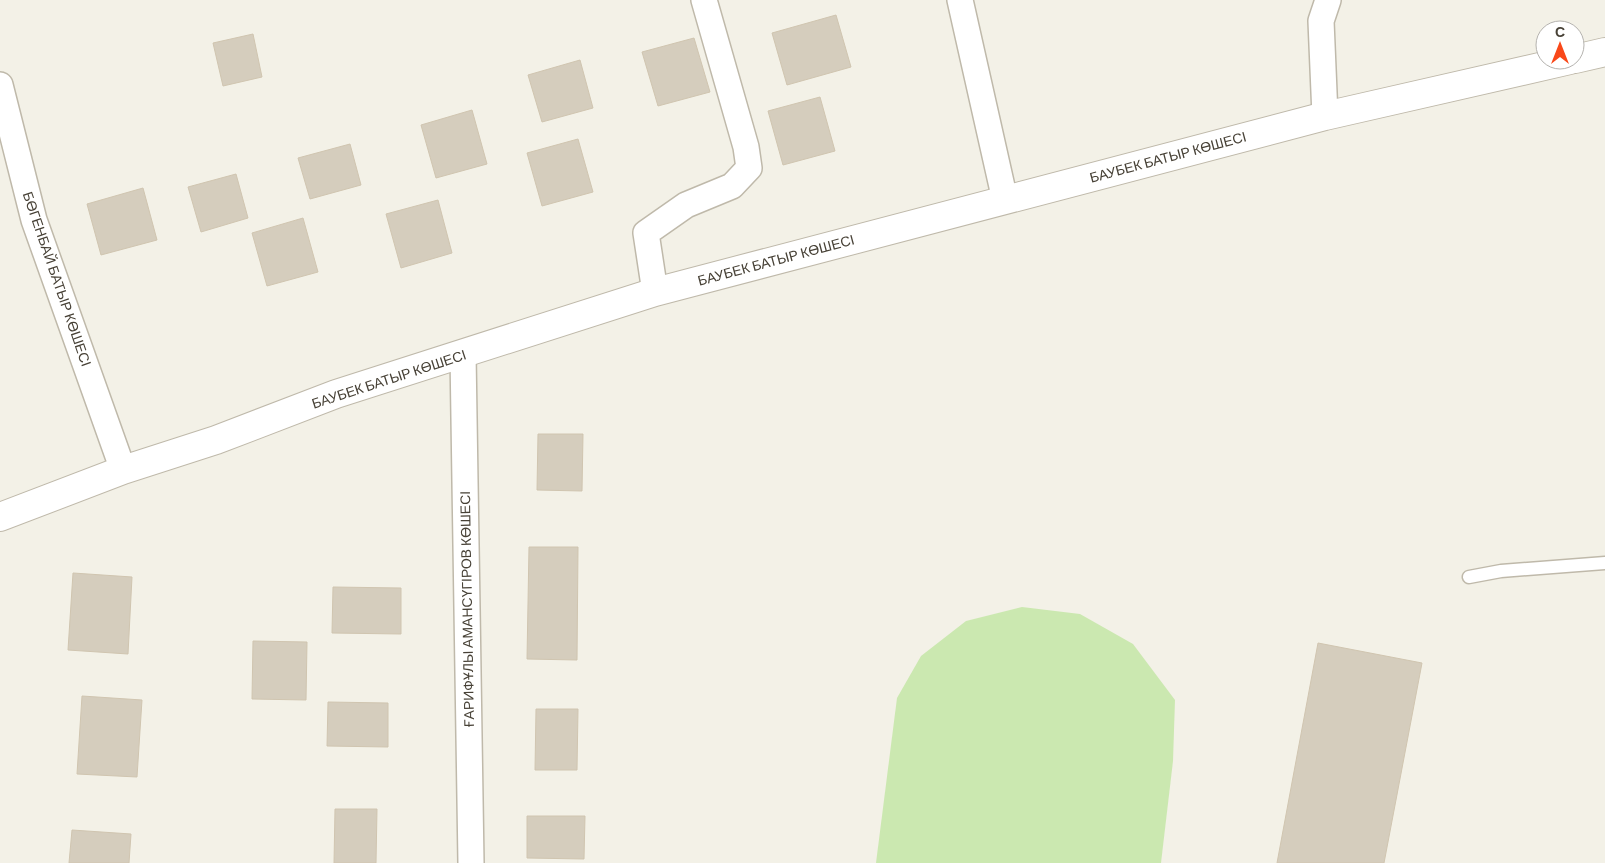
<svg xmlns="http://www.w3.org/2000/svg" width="1605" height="863" font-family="Barlow,sans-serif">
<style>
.green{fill:#cbe8b0}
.building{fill:#d5cdbd;stroke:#d0c5b0}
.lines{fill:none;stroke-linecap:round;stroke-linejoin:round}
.service-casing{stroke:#bfb9aa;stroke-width:15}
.minor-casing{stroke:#bfb9aa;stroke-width:28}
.tertiary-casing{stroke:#bfb9aa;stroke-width:30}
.service{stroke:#fff;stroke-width:12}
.minor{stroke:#fff;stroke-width:25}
.tertiary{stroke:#fff;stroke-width:28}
.labels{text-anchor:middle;stroke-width:4;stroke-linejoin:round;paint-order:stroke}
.street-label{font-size:14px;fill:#474136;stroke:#fff}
</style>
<rect width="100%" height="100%" fill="#f3f1e7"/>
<path class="green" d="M1022 607 1080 614 1133 644 1175 700 1173 761 1161 863H876L897 698 921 656 966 621Z"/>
<g class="building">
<path d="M836 15 851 67 787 85 772 33Z"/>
<path d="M253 34 262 77 223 86 213 43Z"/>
<path d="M694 38 710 92 658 106 642 52Z"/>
<path d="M580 60 593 108 542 122 528 75Z"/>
<path d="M820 97 835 151 783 165 768 111Z"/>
<path d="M472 110 487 164 436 178 421 125Z"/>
<path d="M578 139 593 192 542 206 527 153Z"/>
<path d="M350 144 361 185 310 199 298 158Z"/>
<path d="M236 174 248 218 201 232 188 187Z"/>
<path d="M143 188 157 240 101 255 87 204Z"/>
<path d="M438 200 452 253 401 268 386 214Z"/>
<path d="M303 218 318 272 267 286 252 233Z"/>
<path d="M538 434H583L582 491 537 490Z"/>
<path d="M529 547H578L577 660 527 659Z"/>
<path d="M73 573 132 577 128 654 68 650Z"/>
<path d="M333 587 401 588V634L332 633Z"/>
<path d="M253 641 307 642 306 700 252 699Z"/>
<path d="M1318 643 1422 663 1384 863H1277Z"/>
<path d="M82 696 142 700 137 777 77 774Z"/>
<path d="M328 702 388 703V747L327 746Z"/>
<path d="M536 709H578L577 770H535Z"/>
<path d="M335 809H377L376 863H334Z"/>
<path d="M527 816H585L584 859 527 858Z"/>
<path d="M72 830 131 834 129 863H69Z"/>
</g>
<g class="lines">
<g class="service-casing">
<path id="service" d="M1469 577 1501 571 1605 563"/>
</g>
<g class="minor-casing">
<g id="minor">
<path d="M960 0 1005 200"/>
<path d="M0 85 34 220 123 470"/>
<path d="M1325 116 1321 21 1328 0"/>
<path d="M655 292 646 233 686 205 732 186 749 168 746 147 704 0"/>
<path d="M463 354 471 863"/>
</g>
</g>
<g class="tertiary-casing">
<g id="tertiary">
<path d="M1575 59 1605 52"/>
<path d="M0 517 123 470 216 440 336 394 655 292 1325 116 1570 60"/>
</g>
</g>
<use href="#service" class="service"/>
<use href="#minor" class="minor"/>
<use href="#tertiary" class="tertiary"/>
</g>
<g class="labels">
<g class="street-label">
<text transform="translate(1168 157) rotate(-15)" y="5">БАУБЕК БАТЫР КӨШЕСІ</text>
<text transform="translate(776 260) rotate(-15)" y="5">БАУБЕК БАТЫР КӨШЕСІ</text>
<text transform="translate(57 279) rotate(71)" y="5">БӨГЕНБАЙ БАТЫР КӨШЕСІ</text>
<text transform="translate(389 379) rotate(-18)" y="5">БАУБЕК БАТЫР КӨШЕСІ</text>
<text transform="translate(467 609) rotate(-91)" y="5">ҒАРИФҰЛЫ АМАНСҮГІРОВ КӨШЕСІ</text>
</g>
</g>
<g transform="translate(1560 45)"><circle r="24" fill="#ffffff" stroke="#b5b3af"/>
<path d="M0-4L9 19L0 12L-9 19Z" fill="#f94819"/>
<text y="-8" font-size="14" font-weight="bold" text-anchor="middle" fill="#474136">С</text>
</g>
</svg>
